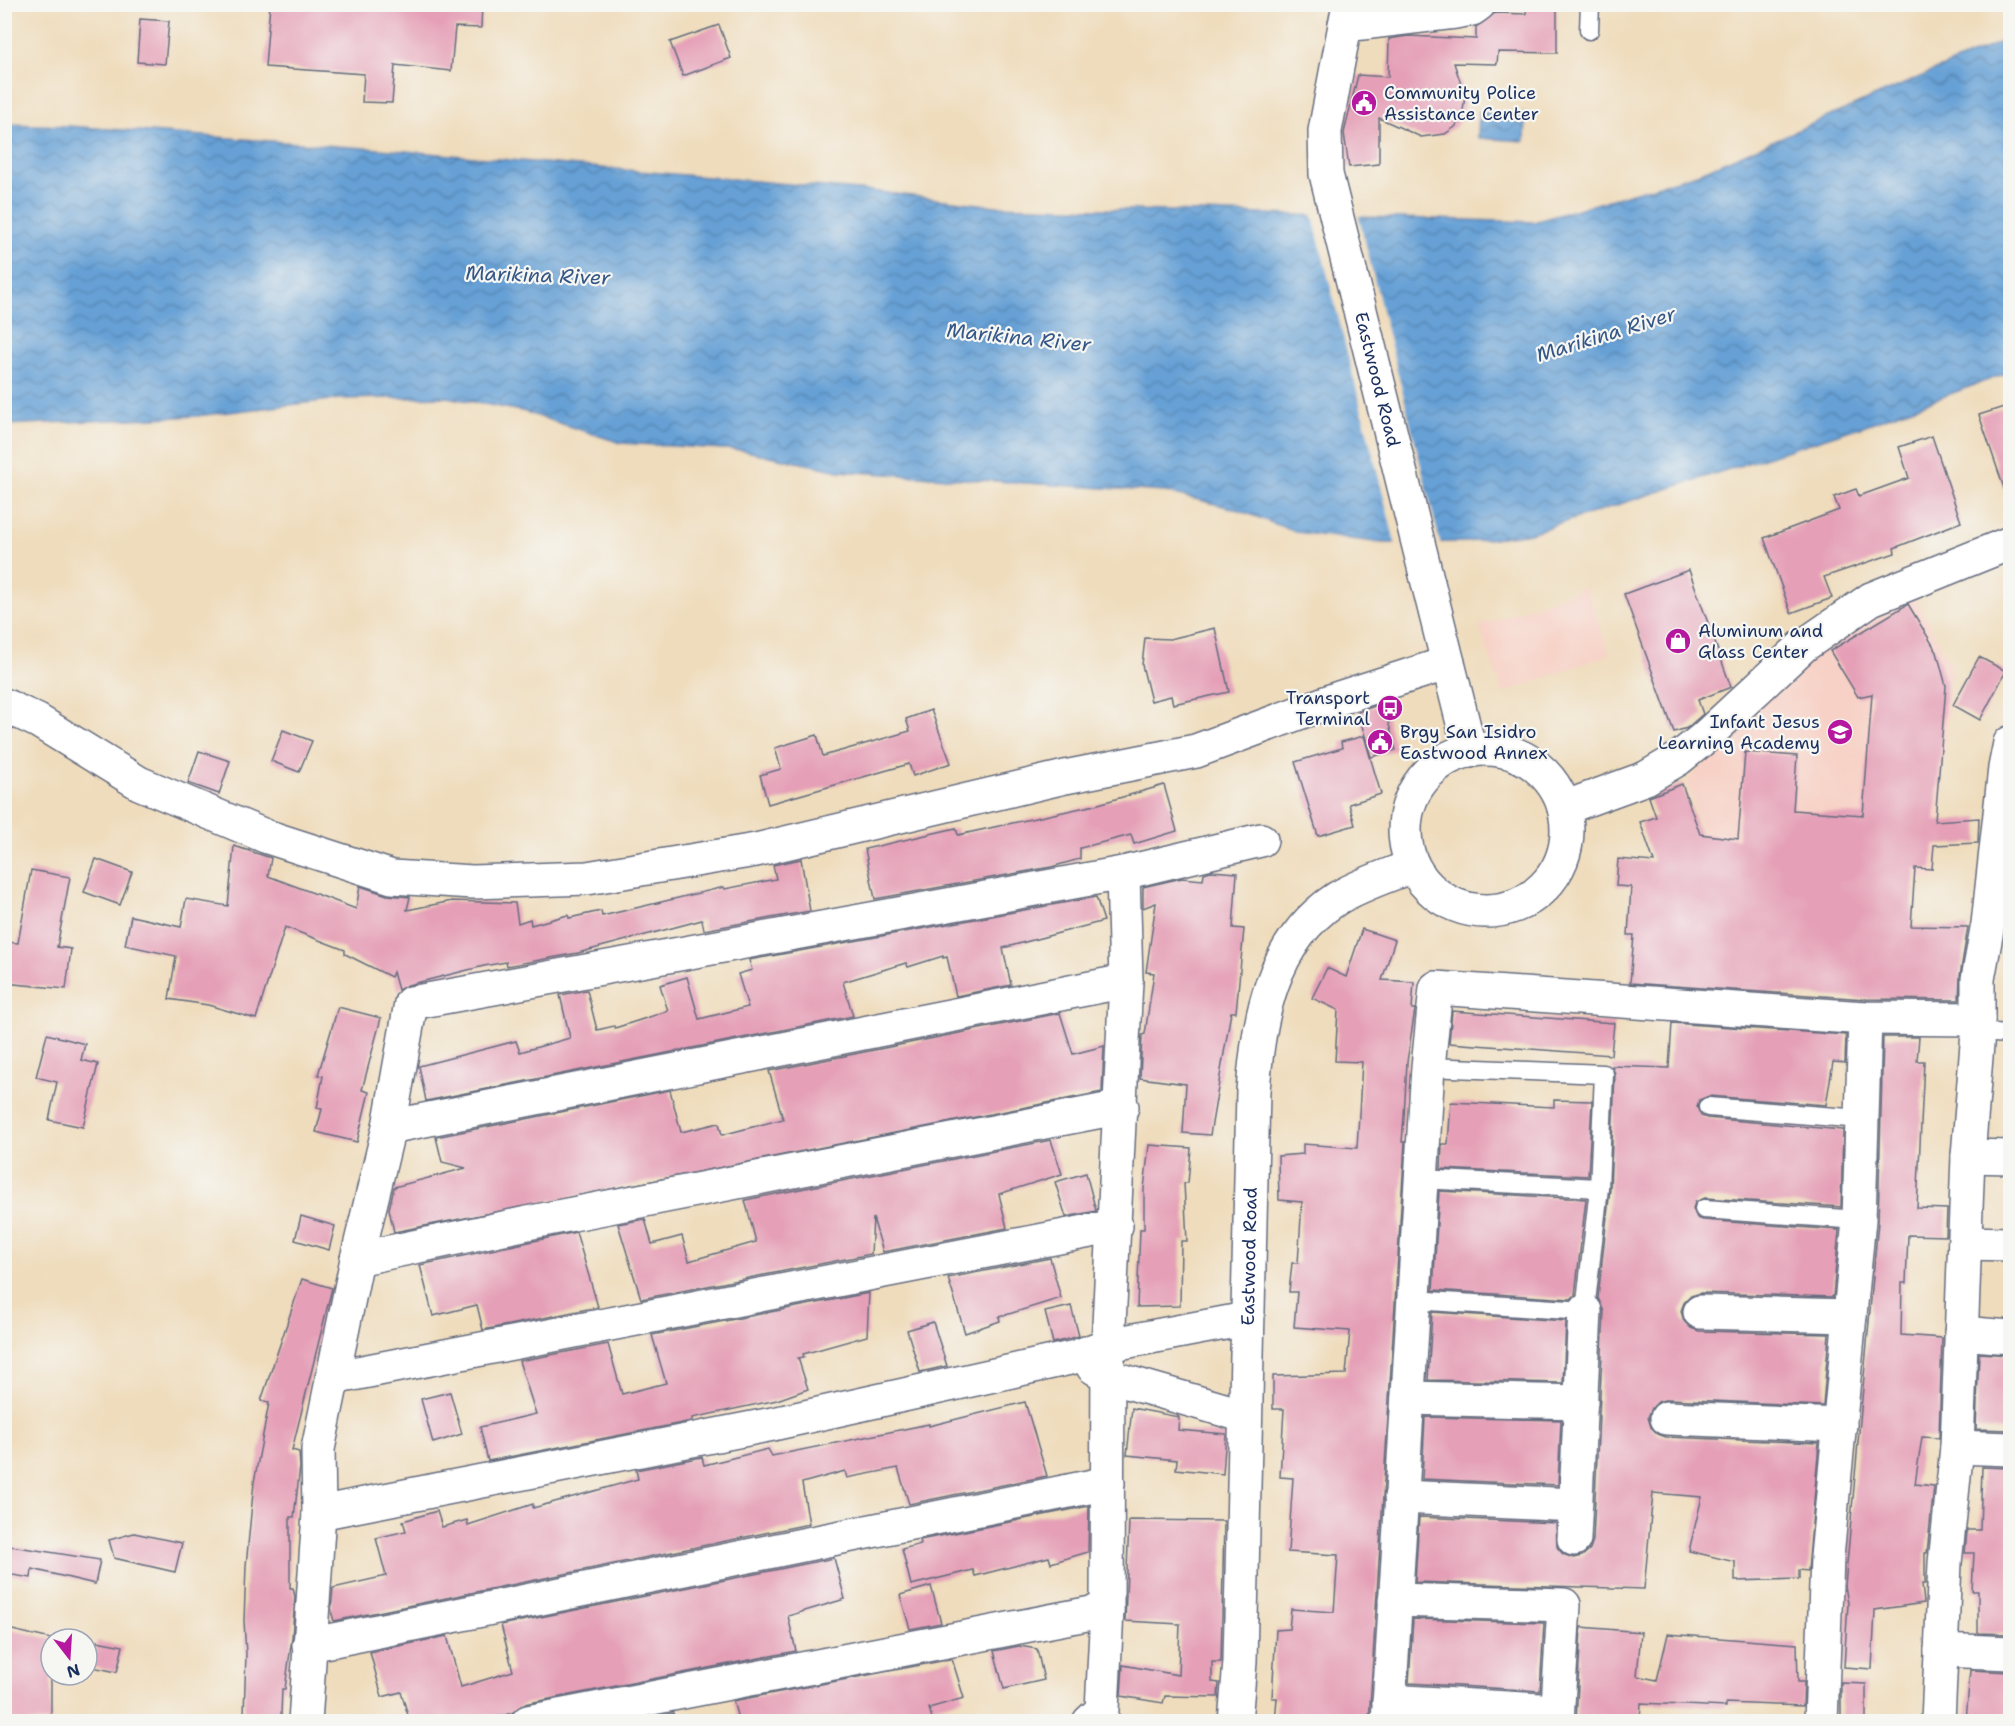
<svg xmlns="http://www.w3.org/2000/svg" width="2015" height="1726" font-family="'Shantell Sans',sans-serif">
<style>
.built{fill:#f7d1c6}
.water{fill:url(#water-waves);stroke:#40689a;stroke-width:1.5}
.pier{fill:#efdcbc}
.building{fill:#e5a0b7}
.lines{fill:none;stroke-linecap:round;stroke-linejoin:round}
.service-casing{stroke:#656c7f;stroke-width:21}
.minor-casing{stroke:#656c7f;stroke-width:36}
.tertiary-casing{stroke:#656c7f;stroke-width:36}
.secondary-casing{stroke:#656c7f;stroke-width:36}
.service{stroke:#fff;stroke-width:18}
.minor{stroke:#fff;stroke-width:33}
.tertiary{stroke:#fff;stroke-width:33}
.secondary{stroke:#fff;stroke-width:33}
.labels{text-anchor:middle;stroke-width:4.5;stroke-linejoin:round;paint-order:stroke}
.poi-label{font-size:18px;fill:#1b2f5e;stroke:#f6f6f2;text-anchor:start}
.street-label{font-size:18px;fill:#1b2f5e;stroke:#f6f6f2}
.water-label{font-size:20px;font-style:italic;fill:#355788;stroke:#f6f6f2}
</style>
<defs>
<pattern id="water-waves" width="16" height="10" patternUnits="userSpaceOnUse" patternTransform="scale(1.5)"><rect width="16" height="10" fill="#66a0d5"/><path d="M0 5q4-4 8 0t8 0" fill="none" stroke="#5383b0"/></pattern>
</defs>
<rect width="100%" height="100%" fill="#f6f6f2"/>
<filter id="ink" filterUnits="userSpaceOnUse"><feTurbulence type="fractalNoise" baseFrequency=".0167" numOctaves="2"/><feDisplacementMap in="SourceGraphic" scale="12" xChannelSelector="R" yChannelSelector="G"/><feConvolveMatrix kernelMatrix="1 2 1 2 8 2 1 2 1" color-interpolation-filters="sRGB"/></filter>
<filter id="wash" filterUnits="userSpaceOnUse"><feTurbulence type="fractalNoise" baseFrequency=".008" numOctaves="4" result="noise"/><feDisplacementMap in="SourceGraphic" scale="24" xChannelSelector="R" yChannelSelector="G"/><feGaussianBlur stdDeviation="1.35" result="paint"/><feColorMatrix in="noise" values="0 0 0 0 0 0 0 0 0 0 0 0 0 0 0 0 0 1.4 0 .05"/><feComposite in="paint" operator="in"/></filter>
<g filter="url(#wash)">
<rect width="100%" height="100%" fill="#efdcbc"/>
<g class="built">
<path d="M1586 587 1610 654 1503 693 1479 626Z"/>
<path d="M1913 593 1951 665 1936 880 1712 869 1687 781 1780 683 1888 599Z"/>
</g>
<g class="water">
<path d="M2010 38V372L1860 427 1530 533 1467 542 1383 543 1296 532 1236 509 1166 492 839 471 741 450 621 443 522 411 447 397 339 399 196 416 5 425V124L69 126 405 151 870 191 996 206 1534 222 1694 175Z"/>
<path d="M1479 112 1526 114 1525 141 1478 138Z"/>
</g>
<path class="pier" d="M1312 213 1358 214 1441 546H1396Z"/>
<g id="blocks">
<g class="building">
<path d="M270 4H482L481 28 455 27 451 71 395 65 392 103 362 102 364 74 265 67Z"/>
<path d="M1526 4H1557V53L1498 52 1497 64 1454 63 1465 96 1462 118 1455 127 1445 134 1421 137 1379 118V164L1349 167 1344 133 1358 75 1388 77 1389 39 1408 36 1476 39V27L1495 13 1526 14Z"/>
<path d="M140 19 169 21 165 64 137 62Z"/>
<path d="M719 25 731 58 683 76 670 42Z"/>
<path d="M2010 405V494H2006L1979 415Z"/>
<path d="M1932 436 1961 522 1894 548 1895 553 1824 577 1832 598 1791 613 1764 538 1839 510 1834 497 1856 489 1859 496 1909 478 1899 447Z"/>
<path d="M1689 570 1731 687 1698 700 1703 714 1687 728 1674 732 1624 594Z"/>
<path d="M1908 604 1937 652 1946 686 1935 821 1979 818 1978 843 1934 845 1932 869 1915 868 1911 926 1968 927 1960 976 1959 1000 1866 999 1630 983 1634 935H1628L1631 887 1616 886 1618 859 1654 862 1640 822 1656 817 1649 797 1682 784 1700 834 1738 839 1745 752 1797 756 1793 810 1863 815 1872 694 1858 697 1830 651Z"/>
<path d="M1215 628 1229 692 1173 704 1171 696 1151 701 1142 665 1145 638 1170 639Z"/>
<path d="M1979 657 2006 671 1980 720 1953 705Z"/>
<path d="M1383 703 1396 750 1371 757 1358 712Z"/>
<path d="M931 710 951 763 913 776 909 764 768 804 760 775 781 769 775 748 817 735 823 756 910 731 906 719Z"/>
<path d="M283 730 312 741 299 772 271 761Z"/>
<path d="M1364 736 1381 794 1349 804 1355 825 1318 836 1295 762 1342 748 1341 742Z"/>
<path d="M199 751 230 761 219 794 188 783Z"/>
<path d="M1164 785 1177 831 1134 844 1131 835 1080 848V859L1051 867 875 899 865 849 956 828 958 835 1095 805Z"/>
<path d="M234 846 271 858 268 876 356 909 360 886 387 895 410 897 407 910 452 901 515 903 518 923 530 919 531 925 568 915 569 918 601 911 602 916 724 887 725 889 776 879 773 865 801 859 810 911 704 930 702 920 578 953 507 966 506 962 484 966 408 985 398 990 393 972 391 977 345 954V950L285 927 256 1019 208 1005 169 999 176 956 125 945 131 916 181 927 186 899 228 906Z"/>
<path d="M96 859 132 872 120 905 84 892Z"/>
<path d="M31 870 70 877 57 947 71 949 66 989 4 983V942L18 943Z"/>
<path d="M1211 871 1237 873 1233 928 1244 929 1236 1012H1231L1210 1135 1183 1133 1186 1084 1140 1078 1142 1035 1145 1034 1154 973 1146 972 1156 903 1143 908V887L1182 878 1203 880 1204 873Z"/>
<path d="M1096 897 1104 921 1003 948 1011 985 956 996 947 957 943 958V956L908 967 906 963 843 982 853 1016 426 1101 419 1066 516 1041 520 1052 570 1038 560 995 587 990 597 1030 614 1026 615 1028 668 1011 660 985 687 977 699 1019 748 1007 738 974 752 970 749 960Z"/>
<path d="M1362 929 1395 940 1382 980 1414 982 1412 1009H1415L1407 1062 1404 1117 1402 1142H1405L1369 1722H1275L1277 1698H1272L1276 1630 1289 1629 1291 1609 1334 1612 1338 1555 1288 1552 1293 1478 1280 1477 1284 1409H1273V1376L1346 1374 1350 1331 1294 1327 1297 1292H1289L1292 1263H1298L1302 1202 1279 1200 1278 1156 1303 1154V1144L1357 1148 1362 1062 1335 1061 1338 1010 1312 998 1327 968 1346 977Z"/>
<path d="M338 1007 381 1018 362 1090 369 1092 357 1142 316 1132 322 1109 317 1108 323 1076 318 1075Z"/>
<path d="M1452 1011 1614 1023 1611 1055 1449 1043Z"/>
<path d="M1060 1013 1073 1054 1104 1046 1102 1092 394 1232 389 1209 394 1187 466 1168 442 1162 436 1137 670 1090 681 1132 719 1123 722 1135 783 1119 769 1071Z"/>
<path d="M1672 1023 1846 1035 1845 1063 1833 1062 1826 1105 1709 1096 1699 1100 1697 1107 1701 1116 1707 1118 1843 1130 1841 1207 1705 1198 1695 1202 1693 1209 1697 1218 1703 1220 1839 1230 1833 1297 1701 1293 1691 1296 1684 1303 1681 1311 1684 1321 1691 1328 1699 1331 1829 1334 1823 1406 1668 1399 1658 1402 1652 1408 1648 1417 1651 1427 1658 1434 1666 1437 1819 1443 1808 1571 1799 1570V1579L1735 1581V1562L1689 1551 1702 1497 1653 1493 1644 1589 1415 1582 1419 1517 1556 1523 1557 1547 1563 1554 1573 1558 1582 1556 1590 1549 1593 1540 1604 1312 1598 1298 1610 1189 1615 1074 1612 1066 1669 1068Z"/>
<path d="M47 1034 85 1044 81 1060 98 1064 83 1127 49 1120 57 1082 36 1077Z"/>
<path d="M1883 1037H1919L1917 1061H1924L1917 1208 1947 1209 1946 1236 1908 1235 1906 1283H1902L1901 1335 1942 1338 1939 1438 1922 1437 1915 1484 1934 1486 1927 1553H1925V1584H1922L1924 1603 1875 1610 1872 1669 1844 1667 1848 1603 1845 1586 1878 1222Z"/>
<path d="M1554 1100 1592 1101 1588 1176 1441 1169 1442 1144H1448L1451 1102 1554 1107Z"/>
<path d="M1051 1140 1062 1174 999 1194 1007 1228 883 1252 873 1218 871 1254 641 1299 618 1224 645 1219 652 1244 682 1236 689 1261 756 1242 745 1200Z"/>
<path d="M1149 1145 1191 1148 1188 1183H1184L1187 1241H1181L1180 1306 1137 1307 1140 1229H1144V1189Z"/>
<path d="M1086 1173 1096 1211 1066 1217 1055 1182Z"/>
<path d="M1439 1191 1586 1199 1575 1295 1571 1299 1433 1290Z"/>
<path d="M301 1216 335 1226 329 1250 295 1240Z"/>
<path d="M576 1232 598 1307 483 1330 477 1305 433 1316 420 1265Z"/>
<path d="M1050 1258 1061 1298 999 1317 1000 1321 965 1333 948 1278Z"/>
<path d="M302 1279 332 1288 292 1450 299 1452 300 1467 294 1517H290V1588H293L295 1597 292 1638 285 1689H282L281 1716 244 1715 246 1654 244 1621 246 1566 254 1482 269 1403 261 1401Z"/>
<path d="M869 1293 867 1336 803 1354 804 1357 798 1358 808 1389 777 1400 692 1418V1421L488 1461 480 1427 536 1414 519 1361 608 1344 622 1394 666 1383 652 1335Z"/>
<path d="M1071 1306 1079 1336 1053 1343 1045 1312Z"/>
<path d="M1432 1312 1566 1321 1563 1383 1428 1380Z"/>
<path d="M933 1322 947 1366 920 1372 907 1330Z"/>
<path d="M1979 1353 2010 1355 2007 1402H2010V1430L1976 1429Z"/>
<path d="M450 1392 462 1434 433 1443 421 1399Z"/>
<path d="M1025 1402 1047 1476 909 1504 898 1468 847 1478 845 1471 802 1483 809 1524 334 1621 331 1611 333 1588 386 1576 376 1538 406 1531 403 1521 437 1511 442 1527 467 1520 468 1525 533 1504V1508L638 1479 636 1470 702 1457 704 1465 768 1449 772 1456 929 1424V1426Z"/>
<path d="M1132 1408 1179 1417 1178 1430 1226 1434 1223 1474 1176 1469 1177 1460 1127 1455Z"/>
<path d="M1425 1417 1561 1420 1558 1485 1422 1479Z"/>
<path d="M1982 1467 2010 1468V1634L1978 1633V1591H1972L1974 1553H1965L1967 1530H1980Z"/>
<path d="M1089 1506 1088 1552 1051 1563 1049 1557 975 1576 973 1570 911 1585 902 1549 921 1544 920 1540Z"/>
<path d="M1129 1520 1224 1521 1221 1662H1212V1682L1219 1683 1218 1697 1165 1696 1163 1703 1121 1696 1123 1665 1178 1675 1180 1624 1125 1621Z"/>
<path d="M134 1533 182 1543 175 1572 114 1558 109 1540Z"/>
<path d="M11 1546 100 1560 95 1584 32 1569 31 1578 6 1574Z"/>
<path d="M834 1558 845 1599 788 1616 796 1651 524 1704 512 1713 480 1722H410L401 1692 382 1697 370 1652 447 1636 461 1687 513 1671 501 1625Z"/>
<path d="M931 1586 941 1623 910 1629 900 1595Z"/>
<path d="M1413 1619 1544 1623 1540 1691 1409 1683Z"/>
<path d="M1581 1627 1641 1632 1637 1676 1657 1680 1668 1634 1797 1644 1798 1682H1804L1803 1706 1726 1703V1707L1641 1703 1640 1722H1576Z"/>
<path d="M4 1628 51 1639V1722H4Z"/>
<path d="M97 1641 123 1646 117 1672 92 1667Z"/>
<path d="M1019 1646 1037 1649 1044 1680 1004 1689 994 1651Z"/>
<path d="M952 1659 964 1698 929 1708 933 1722H739L733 1701Z"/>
<path d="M1970 1670 2010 1672V1722H1966Z"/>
<path d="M1841 1683 1866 1684V1722H1841Z"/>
<path d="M673 1713 676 1722H629Z"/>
</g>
</g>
</g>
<g filter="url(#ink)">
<use href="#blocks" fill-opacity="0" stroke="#656c7f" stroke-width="1.5"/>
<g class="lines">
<g class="service-casing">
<g id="service">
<path d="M1589 30 1590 4"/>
<path d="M1978 1032 2010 1034"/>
<path d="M1708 1107 1862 1119"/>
<path d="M1421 1179 1599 1188"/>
<path d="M1704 1209 1859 1220"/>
<path d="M1414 1300 1585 1311 1599 1188 1604 1074 1428 1067"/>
</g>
</g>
<g class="minor-casing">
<g id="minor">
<path d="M1345 25 1455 12 1472 9 1479 4"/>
<path d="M4 705 38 721 139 783 265 836 392 877 473 882 587 878 756 850 1065 777 1196 751 1339 698 1448 663"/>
<path d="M389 1127 1126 981"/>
<path d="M1968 1156 2010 1157"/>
<path d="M1965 1243 2010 1244"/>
<path d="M357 1259 537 1221 1122 1107"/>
<path d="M1700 1312 1850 1316"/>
<path d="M1961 1333 2010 1337"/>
<path d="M1093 1367 1110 1377 1245 1416"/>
<path d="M332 1378 1116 1226"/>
<path d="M1408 1398 1581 1402"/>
<path d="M1667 1418 1840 1425"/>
<path d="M1957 1447 2010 1449"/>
<path d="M1401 1497 1575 1505"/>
<path d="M319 1513 773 1424 1075 1357 1108 1345 1246 1319"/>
<path d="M1574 1539 1585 1311"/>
<path d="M1395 1600 1564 1605 1557 1722"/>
<path d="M309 1645 1108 1483"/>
<path d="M1941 1650 2010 1653"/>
<path d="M1389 1701 1557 1711"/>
<path d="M305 1722 319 1513 318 1449 357 1259 389 1127 411 1003 1123 873"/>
<path d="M528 1722 1107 1610"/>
<path d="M1089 1722 1102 1710 1107 1610 1108 1345 1126 981 1123 873 1261 840"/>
<path d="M1388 1722 1428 1067 1436 988 1865 1018 1978 1019"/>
<path d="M1821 1722 1827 1557 1859 1220 1865 1018"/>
<path d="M1938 1722 1945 1563 1957 1447 1968 1156 1978 1032V979L1988 924 2005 768 2010 743"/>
</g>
</g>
<g class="tertiary-casing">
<path id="tertiary" d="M1564 808 1646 778 1678 759 1704 738 1803 646 1871 599 2010 543"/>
</g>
<g class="secondary-casing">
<g id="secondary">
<path id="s1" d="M1349 4 1325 131 1326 174 1470 751"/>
<circle cx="1486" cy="830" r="81"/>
<path id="s2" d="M1235 1722 1240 1662 1253 1091C1258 1020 1271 942 1336 899 1359 885 1387 876 1412 866"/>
</g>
</g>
<use href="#service" class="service"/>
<use href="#minor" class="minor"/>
<use href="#tertiary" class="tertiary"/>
<use href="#secondary" class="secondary"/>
</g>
</g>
<defs>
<g id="civic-disc" transform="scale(1.35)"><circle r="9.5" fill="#b5179e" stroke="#f6f6f2"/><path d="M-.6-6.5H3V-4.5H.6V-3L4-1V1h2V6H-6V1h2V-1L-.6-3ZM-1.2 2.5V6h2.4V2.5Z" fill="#fff"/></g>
<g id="shop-disc" transform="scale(1.35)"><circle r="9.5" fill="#b5179e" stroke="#f6f6f2"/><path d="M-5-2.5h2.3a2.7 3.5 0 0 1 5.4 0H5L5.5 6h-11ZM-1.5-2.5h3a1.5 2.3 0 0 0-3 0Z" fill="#fff"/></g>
<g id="bus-disc" transform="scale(1.35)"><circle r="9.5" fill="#b5179e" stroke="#f6f6f2"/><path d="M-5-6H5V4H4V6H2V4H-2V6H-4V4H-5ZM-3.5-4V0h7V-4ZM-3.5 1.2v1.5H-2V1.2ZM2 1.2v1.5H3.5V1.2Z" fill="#fff"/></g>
<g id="school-disc" transform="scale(1.35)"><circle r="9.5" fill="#b5179e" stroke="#f6f6f2"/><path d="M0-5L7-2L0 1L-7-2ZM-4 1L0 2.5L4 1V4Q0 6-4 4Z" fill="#fff"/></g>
</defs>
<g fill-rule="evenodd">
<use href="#civic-disc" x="1364" y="103"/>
<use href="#shop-disc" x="1678" y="641"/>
<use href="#bus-disc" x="1390" y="708"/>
<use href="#school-disc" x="1840" y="732"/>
<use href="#civic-disc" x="1380" y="742"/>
</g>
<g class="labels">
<g class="poi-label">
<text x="1384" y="99">Community Police<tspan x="1384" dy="21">Assistance Center</tspan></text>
<text x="1698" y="637">Aluminum and<tspan x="1698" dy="21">Glass Center</tspan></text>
<text x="1370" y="704" text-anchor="end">Transport<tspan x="1370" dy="21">Terminal</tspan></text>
<text x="1820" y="728" text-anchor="end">Infant Jesus<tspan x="1820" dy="21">Learning Academy</tspan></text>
<text x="1400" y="738">Brgy San Isidro<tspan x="1400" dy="21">Eastwood Annex</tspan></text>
</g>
<g class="street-label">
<text dy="6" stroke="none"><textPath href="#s1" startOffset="384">Eastwood Road</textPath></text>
<text dy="6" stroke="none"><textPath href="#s2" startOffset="466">Eastwood Road</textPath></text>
</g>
<g class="water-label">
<text transform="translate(538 275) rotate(2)" y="7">Marikina River</text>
<text transform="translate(1606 334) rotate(-17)" y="7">Marikina River</text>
<text transform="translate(1019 337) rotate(6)" y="7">Marikina River</text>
</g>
</g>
<rect width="2015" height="1726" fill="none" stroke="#f6f6f2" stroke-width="24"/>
<g transform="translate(69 1657) rotate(163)"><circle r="28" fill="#f6f6f2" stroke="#9ea6b7" stroke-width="1.5"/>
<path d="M0-4.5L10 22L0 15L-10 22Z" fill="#b5179e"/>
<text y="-9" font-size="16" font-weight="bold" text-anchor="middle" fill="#1b2f5e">N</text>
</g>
</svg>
